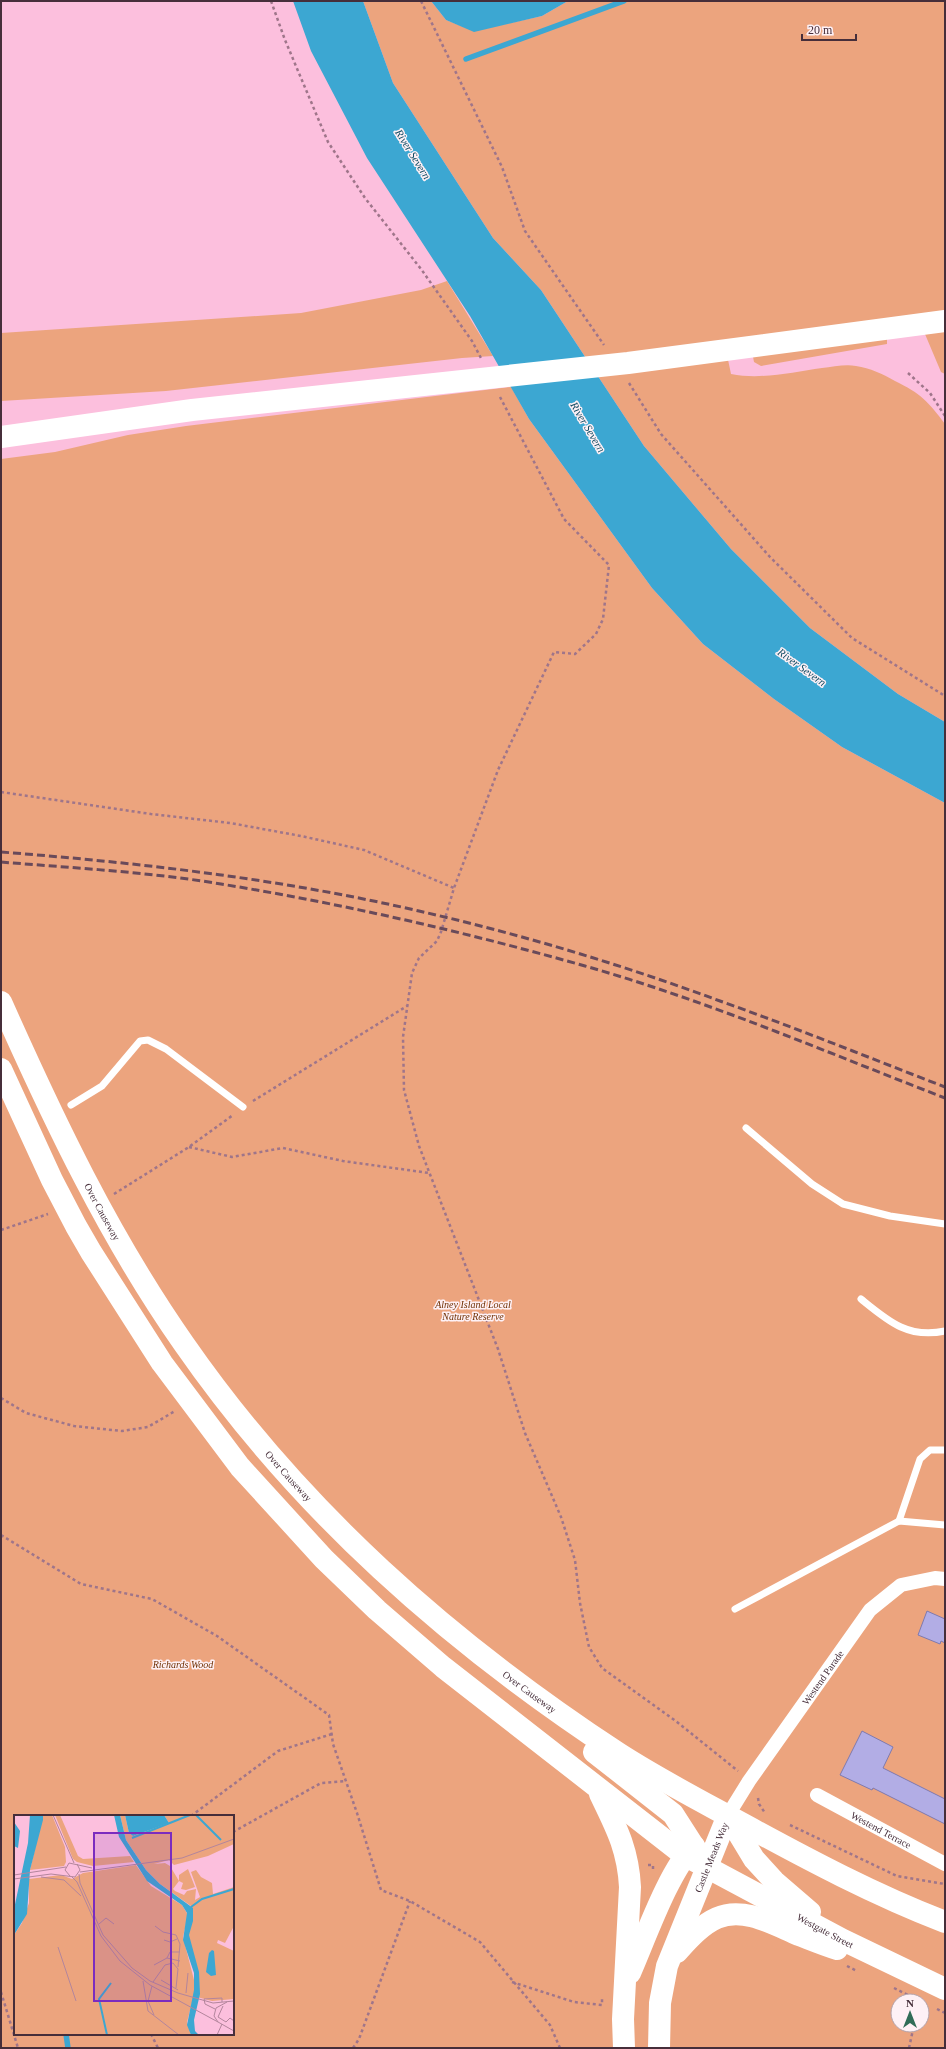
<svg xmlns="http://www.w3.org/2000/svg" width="946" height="2049" font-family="'Times New Roman',serif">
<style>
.green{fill:#eca47e;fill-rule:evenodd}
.water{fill:#3ca7d2}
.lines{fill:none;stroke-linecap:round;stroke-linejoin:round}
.stream{stroke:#3ca7d2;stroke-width:5.5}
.building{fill:#b2ade5;stroke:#7f7aae}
.path{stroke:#9f758a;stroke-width:2.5;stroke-dasharray:3 3;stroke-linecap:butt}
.lane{stroke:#fff;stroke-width:7}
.street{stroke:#fff;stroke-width:14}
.primary{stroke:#fff;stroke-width:22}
.highway{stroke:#fff;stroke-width:22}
.rail{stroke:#694a5a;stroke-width:3;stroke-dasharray:8 4;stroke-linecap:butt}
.labels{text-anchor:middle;stroke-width:3;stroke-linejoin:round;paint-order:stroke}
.street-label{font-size:10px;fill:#462e3a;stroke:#fef1f6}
.park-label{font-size:10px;font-style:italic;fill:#713104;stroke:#fef1f6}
.water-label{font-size:11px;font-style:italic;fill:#104b62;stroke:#fef1f6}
.inset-river{fill:none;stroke:#3ca7d2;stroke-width:2}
.inset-road{fill:none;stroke:#b3859c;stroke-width:1}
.view{fill:#7b2cbf;fill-opacity:0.15;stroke:#7b2cbf;stroke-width:2}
.inset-edge{fill:none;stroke:#462e3a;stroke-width:2}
</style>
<rect width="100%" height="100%" fill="#fcbfdd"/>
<g class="green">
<path d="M363 1H431L446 20 474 31 542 16 568 1H945V374L941 372 922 327 887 331V344L761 366 754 362 751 346 726 350 731 374C761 380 793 372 822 368 833 367 845 364 856 366 870 368 883 374 895 381 920 393 929 402 945 424V722L898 694 810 628 731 549 644 446 541 290 493 238 393 83Z"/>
<path d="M447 281 493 356 462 358 166 391 1 401V333L301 313 421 290Z"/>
<path d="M511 387 529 419 652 588 703 644 774 699 842 747 945 803V2048H1V459L55 452 128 435 186 426ZM15 1816H233V2034H15ZM898 2001H922V2025H898Z"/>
</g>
<g class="water">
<path d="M293 1H363L393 83 493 238 541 290 644 446 731 549 810 628 898 694 945 722V803L842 747 774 699 703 644 652 588 529 419 470 316 367 158 311 51Z"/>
<path d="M431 1H568L542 16 474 32 446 20Z"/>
</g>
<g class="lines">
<g class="stream">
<path d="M466 59 624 1"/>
<path d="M66 2034 68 2048"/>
</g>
</g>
<g class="building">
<path d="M927 1611 945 1619V1643L941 1641 940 1644 918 1635Z"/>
<path d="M862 1731 893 1747 883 1768 945 1799V1824L873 1788 872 1790 840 1775Z"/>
</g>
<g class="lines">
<g class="path">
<path d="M271 1 285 40 328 142 365 198 421 269 472 341 482 360"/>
<path d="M421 1 502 167 525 231 604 345"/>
<path d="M908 373 930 393 945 416"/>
<path d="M629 383 661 434 770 557 852 638 945 696"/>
<path d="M500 397 564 519 609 565 603 619 596 634 575 654 554 652 498 770 454 888 441 932 437 941 419 958 412 973 403 1037 404 1090 419 1146 498 1349 525 1433 561 1517 575 1560 580 1603 589 1647 602 1668 677 1722 738 1771"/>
<path d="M1 792 151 814 230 823 301 836 364 850 454 888"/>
<path d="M253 1101 407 1006"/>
<path d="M189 1147 232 1157 283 1148 343 1161 429 1173"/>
<path d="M114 1194 189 1147 233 1115"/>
<path d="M1 1230 48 1214"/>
<path d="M1 1398 26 1413 74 1426 122 1431 148 1427 175 1411"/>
<path d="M1 1535 81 1584 152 1599 217 1636 329 1715 333 1744 357 1813 381 1890 410 1901 480 1942 550 2025 560 2048"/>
<path d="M758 1798 759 1804 765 1813"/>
<path d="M191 1816 278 1751 332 1734"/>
<path d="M790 1825 897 1876 945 1884"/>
<path d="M233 1832 321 1783 346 1781"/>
<path d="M648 1865H653V1871"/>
<path d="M847 1966 857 1971"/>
<path d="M512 1982 574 2002 602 2005V1999"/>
<path d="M894 1988 920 2001"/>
<path d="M1 1992 18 2048"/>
<path d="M937 2009 945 2013"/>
<path d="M151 2034 158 2048"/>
<path d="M353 2048 359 2039 410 1901"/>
<path d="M909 2048 914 2025"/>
</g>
<g class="lane">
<path d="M71 1105 102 1086 140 1041 148 1040 166 1049 243 1107"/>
<path d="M746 1128 812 1184 843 1204 890 1216 945 1224"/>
<path d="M861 1299C888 1321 908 1339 945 1331"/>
<path d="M899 1521 920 1459 930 1450H945"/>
<path d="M735 1609 899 1521 945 1525"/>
</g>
<g class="street">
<path id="s1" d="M817 1795 945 1864"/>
<path id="s2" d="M728 1815 749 1781 870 1610 901 1585 935 1578 945 1579"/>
</g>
<g class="primary">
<path id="s3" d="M1 1002C54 1121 109 1237 184 1344 300 1511 449 1642 618 1753 658 1779 701 1801 743 1824 809 1860 875 1895 945 1922"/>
<path id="s4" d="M1 1069 52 1180 76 1226 91 1252 162 1363 240 1467 324 1559 377 1610 443 1667 684 1855 843 1940 945 1989"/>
<path d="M594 1752 673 1814 707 1867"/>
<path d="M600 1794C616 1827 628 1849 630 1887L623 2019 624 2048"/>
<path d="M728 1816 754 1859 774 1881 810 1912"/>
<path d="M677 1952C688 1940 701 1925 717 1918 744 1906 775 1925 799 1935 812 1940 824 1945 837 1949"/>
<path d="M630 1973C645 1939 669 1870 694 1846"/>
<path id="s5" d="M659 2048 660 2003 667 1966 728 1815"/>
</g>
<path class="highway" d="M1 437 192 410 628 363 945 321"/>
<g class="rail">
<path d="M1 852C142 863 281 879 419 911 520 934 623 965 720 1001 796 1028 870 1058 945 1087"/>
<path d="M1 862C74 868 149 872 221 884 344 904 465 932 585 966 708 1001 826 1052 945 1098"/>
</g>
</g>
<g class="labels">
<g class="street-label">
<text dy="4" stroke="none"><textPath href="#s3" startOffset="233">Over Causeway</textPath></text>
<text dy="4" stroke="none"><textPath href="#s3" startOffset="557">Over Causeway</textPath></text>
<text dy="4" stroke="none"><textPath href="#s2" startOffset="167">Westend Parade</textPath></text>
<text dy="4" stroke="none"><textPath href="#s3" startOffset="881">Over Causeway</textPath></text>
<text dy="4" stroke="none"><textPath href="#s1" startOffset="73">Westend Terrace</textPath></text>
<text dy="4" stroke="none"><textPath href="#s5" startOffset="200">Castle Meads Way</textPath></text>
<text dy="4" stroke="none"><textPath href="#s4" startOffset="1217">Westgate Street</textPath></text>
</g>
<g class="park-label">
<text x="473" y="1308">Alney Island Local<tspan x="473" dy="12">Nature Reserve</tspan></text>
<text x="183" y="1668">Richards Wood</text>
</g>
<g class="water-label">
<text transform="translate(413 154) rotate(58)" y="4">River Severn</text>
<text transform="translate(588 427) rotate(59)" y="4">River Severn</text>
<text transform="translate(802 667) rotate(36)" y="4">River Severn</text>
</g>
</g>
<g transform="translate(14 1815)">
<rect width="220" height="220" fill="#fcbfdd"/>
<path d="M29 0H38L51 32 52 47 50 51 16 55ZM41 0H46L64 41 69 44 116 41 120 47 79 51 63 47 59 44ZM106 0H111L115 18 119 21 155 8 150 0H220V29L194 41 160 50 155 45 140 49 151 48 156 51 165 66 159 74 161 76 170 80 173 76 182 74 181 85 186 82 177 57 182 55 187 62 198 68 199 79 220 72V111L211 128 204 125 203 128 220 136V184L198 186 183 182V162L172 126 177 91 146 69 132 55 112 25ZM122 50 137 71 168 90 174 100 169 122 180 165V180L173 207 177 220H0V120L8 108 15 88V64L47 60 58 64 69 58ZM174 54 181 72 172 75 167 74 169 68 165 66V60Z" fill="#eca47e"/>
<path d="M16 0H29V5L16 55 13 99 0 120V94L14 28ZM100 0H106L112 25 132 55 146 69 179 93V106L175 120 185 157 186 179 180 205 181 216 185 220H177L173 210 180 175V158L169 125 173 98 168 90 133 66 105 22ZM111 0H150L155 8 119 21 115 18ZM0 7 6 16 4 33 0 31ZM198 135 200 136 202 160 197 161 192 157 195 138Z" fill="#3ca7d2"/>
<path class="inset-river" d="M182 0 207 25M118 23 176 0M177 92 188 84 220 74M93 220 85 184 97 168"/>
<path class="inset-road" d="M39 0 60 48M66 57 168 43 220 24M65 59 66 68 89 120 118 153 136 166 164 178 199 188 220 186M0 60 52 52M56 61 51 55 55 48 78 53M27 62 50 65 67 81M58 62 63 67 87 121 106 146 136 170 204 207M0 64 37 59 61 62 66 55 63 49M85 109 92 103 100 109M141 111 149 117 162 120 166 129 164 152M150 125 156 127 163 124M44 132 62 186M153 143 156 137H166M140 150 153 143 166 146M147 165 164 175M129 166 134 196 165 220M139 167 151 150 159 148 164 154 162 173M138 171 134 186 140 200M172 178 174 158M213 187 202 193 200 201 204 207 220 216M209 191 204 202 212 207 216 203 220 206M201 194 191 189 190 184 208 183V187M203 220 208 209"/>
<path class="view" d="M80 18H157V186H80Z"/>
<rect width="220" height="220" class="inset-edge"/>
</g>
<rect width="946" height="2049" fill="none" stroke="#462e3a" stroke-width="4"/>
<g transform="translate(910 2013)"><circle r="19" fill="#fef1f6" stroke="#b4a3ab"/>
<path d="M0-3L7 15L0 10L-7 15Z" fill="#306d58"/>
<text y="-6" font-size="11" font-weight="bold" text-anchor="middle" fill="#462e3a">N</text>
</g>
<path d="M802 34v6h54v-6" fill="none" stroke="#462e3a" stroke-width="2"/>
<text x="808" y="34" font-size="12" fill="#462e3a" stroke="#fef1f6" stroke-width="3" paint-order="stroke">20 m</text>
</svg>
